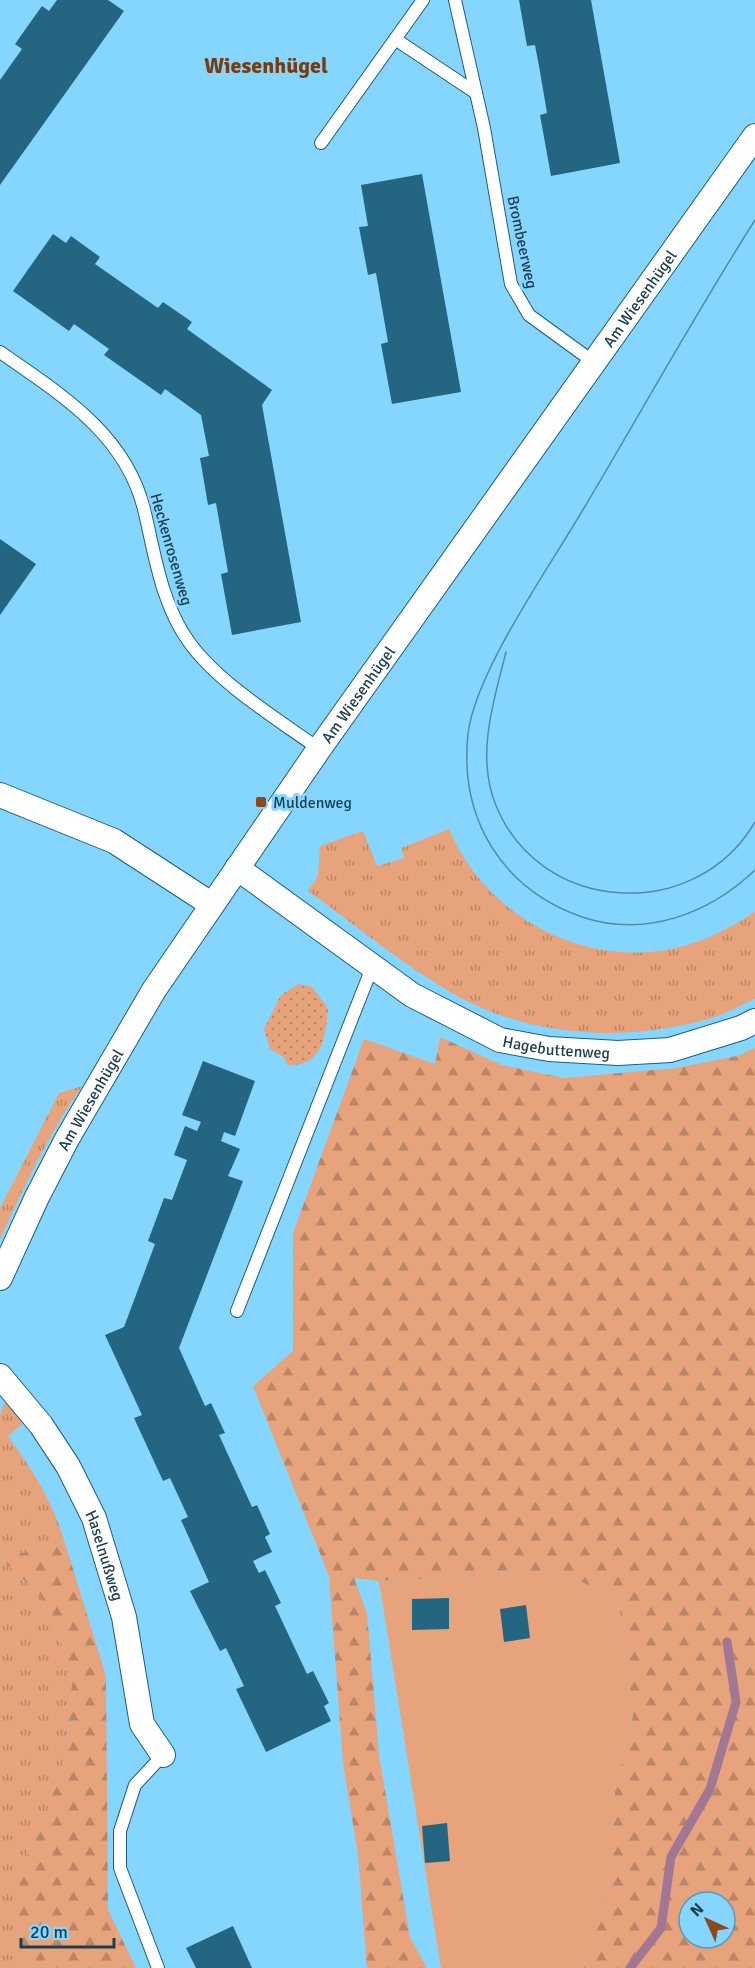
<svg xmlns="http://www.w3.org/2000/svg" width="755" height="1968" font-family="Signika,sans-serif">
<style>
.grass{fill:url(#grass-tufts)}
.forest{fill:url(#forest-firs);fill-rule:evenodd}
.park{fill:url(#park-dots)}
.garden{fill:#e7a37b}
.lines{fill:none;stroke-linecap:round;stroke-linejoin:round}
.stream{stroke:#a27794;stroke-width:9}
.building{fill:#246582}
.lane-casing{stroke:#1e5e7a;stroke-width:14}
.street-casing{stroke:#1e5e7a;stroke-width:26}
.lane{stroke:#fff;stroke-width:12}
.street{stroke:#fff;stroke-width:24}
.tram{stroke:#518ba8;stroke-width:1.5}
.poi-dot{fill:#8d491b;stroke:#85d6ff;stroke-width:2}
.labels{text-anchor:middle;stroke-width:6;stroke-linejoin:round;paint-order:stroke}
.street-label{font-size:16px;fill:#1c3e4e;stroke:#85d6ff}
.poi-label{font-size:16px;fill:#1c3e4e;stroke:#85d6ff;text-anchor:start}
.district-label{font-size:22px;font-weight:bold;fill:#783c10;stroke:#85d6ff}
</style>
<defs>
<pattern id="grass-tufts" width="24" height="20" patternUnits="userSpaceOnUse" patternTransform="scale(1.5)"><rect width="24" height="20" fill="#e7a37b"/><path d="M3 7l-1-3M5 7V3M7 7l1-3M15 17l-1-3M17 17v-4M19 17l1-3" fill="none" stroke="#ba8667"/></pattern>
<pattern id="forest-firs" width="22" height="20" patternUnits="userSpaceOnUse" patternTransform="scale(1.5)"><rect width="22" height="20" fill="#e7a37b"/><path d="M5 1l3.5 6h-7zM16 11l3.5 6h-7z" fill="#ba8667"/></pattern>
<pattern id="park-dots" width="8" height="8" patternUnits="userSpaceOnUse" patternTransform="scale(1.5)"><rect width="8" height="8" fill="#e7a37b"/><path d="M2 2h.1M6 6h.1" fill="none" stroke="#ba8667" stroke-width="1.8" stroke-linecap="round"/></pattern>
</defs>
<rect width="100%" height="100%" fill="#85d6ff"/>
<g class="grass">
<path d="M449 829C492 931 615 983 716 934 730 927 743 921 755 911V999C739 1006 722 1016 705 1020 624 1042 532 1037 457 996 404 966 357 926 308 891L318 876 320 846 363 831 377 866 404 858 401 848Z"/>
<path d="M82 1086C49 1133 24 1187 0 1239V1208L59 1093Z"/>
<path d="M5 1402 25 1422 8 1436C34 1472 52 1500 65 1543L0 1558 38 1593 55 1624 72 1683 65 1756 44 1820 17 1877 18 1931 32 1968H0V1414Z"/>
</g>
<g class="forest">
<path d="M440 1037 502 1065 564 1078 676 1068 737 1056 755 1048V1968H576L586 1963 608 1892 615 1791 633 1715 618 1596 554 1572 379 1581 354 1578 367 1613 379 1755 410 1937 427 1968H367L358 1854 343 1763 329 1576 253 1386 293 1351V1233L364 1039 435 1064ZM689 1902H725V1938H689Z"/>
<path d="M65 1543 106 1676 108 1910 136 1968H32L18 1931 17 1877 44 1820 65 1756 72 1683 55 1624 38 1593 0 1558Z"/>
</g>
<path class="park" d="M299 984 312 987 328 1008C326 1036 323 1067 287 1065L285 1058 270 1049 264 1029 281 995Z"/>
<path class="garden" d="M554 1572 618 1596 633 1715 615 1791 608 1892 586 1963 576 1968H441L379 1581Z"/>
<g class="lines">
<path class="stream" d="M630 1968 661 1928 671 1857 710 1789 736 1702 727 1642"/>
</g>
<g class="building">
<path d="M57 0H108L124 11 0 185V80L22 49 15 44 27 27 42 6 49 11Z"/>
<path d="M519 0H591L620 163 551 176 540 115 547 113 539 66 535 45 527 46Z"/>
<path d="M422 174 461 392 392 404 381 344 388 342 376 273 368 275 359 227 368 226 361 185Z"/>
<path d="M53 234 66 243 71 236 100 257 95 264 158 308 163 302 192 322 187 329 272 390 262 405 301 622 232 635 221 574 228 572 216 503 208 505 200 458 209 456 201 415 165 389 161 395 104 355 109 349 74 324 69 331 13 291Z"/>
<path d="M0 539 36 564 0 615Z"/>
<path d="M203 1061 255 1081 235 1136 224 1132 221 1141 240 1149 228 1176 243 1181 179 1348 205 1406 211 1403 225 1433 219 1435 252 1507 257 1505 270 1534 265 1537 272 1552 253 1561 259 1573 265 1570 281 1603 275 1606 307 1674 313 1671 329 1703 324 1706 331 1721 266 1752 236 1689 244 1686 226 1648 220 1651 190 1591 209 1582 181 1520 188 1517 170 1478 163 1481 134 1418 142 1415 105 1335 124 1327 155 1244 148 1241 164 1198 172 1200 187 1160 174 1155 185 1126 197 1131 201 1122 182 1115Z"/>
<path d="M449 1598V1629L412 1630V1599Z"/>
<path d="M526 1605 530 1638 504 1642 500 1609Z"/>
<path d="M447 1823 450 1861 425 1863 422 1826Z"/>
<path d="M233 1926 252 1968H196L186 1948Z"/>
</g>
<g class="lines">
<g class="lane-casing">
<g id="lane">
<path d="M455 0 484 128 511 284 529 315 595 363"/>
<path d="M395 39 476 93"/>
<path d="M321 143 423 0"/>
<path d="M0 352C60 394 125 433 144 509 155 555 161 603 189 642 218 683 279 720 319 749"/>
<path d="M237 1311 373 965"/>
<path d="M158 1968 120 1868V1831L135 1785 163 1755"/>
</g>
</g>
<g class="street-casing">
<g id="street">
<path d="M0 795 114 841 211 904"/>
<path id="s1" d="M237 868 412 995 500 1040 549 1049 618 1053 670 1050 741 1028 755 1021"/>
<path id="s2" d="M0 1278 37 1197 67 1139 154 990 319 749 755 136"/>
<path id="s3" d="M0 1376 41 1425 68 1466 94 1518 124 1617 142 1724 163 1755"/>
</g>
</g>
<use href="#lane" class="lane"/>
<use href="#street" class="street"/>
<g class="tram">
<path d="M755 220C694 316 639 416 581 513 548 569 475 673 468 734 459 819 502 889 582 917 645 938 709 914 755 870"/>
<path d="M506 652C494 700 476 754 495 803 538 915 696 924 755 822"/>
</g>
</g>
<rect class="poi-dot" x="255" y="796" width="12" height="12" rx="3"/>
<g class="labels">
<g class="street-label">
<text transform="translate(523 242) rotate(78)" y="6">Brombeerweg</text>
<text dy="6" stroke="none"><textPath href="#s2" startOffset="1172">Am Wiesenhügel</textPath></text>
<text transform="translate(172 549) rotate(74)" y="6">Heckenrosenweg</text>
<text dy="6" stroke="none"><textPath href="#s2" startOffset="686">Am Wiesenhügel</textPath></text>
<text dy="6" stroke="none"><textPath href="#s1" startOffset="372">Hagebuttenweg</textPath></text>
<text dy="6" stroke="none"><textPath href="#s2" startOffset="200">Am Wiesenhügel</textPath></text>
<text dy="6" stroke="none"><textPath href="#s3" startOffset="210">Haselnußweg</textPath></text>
</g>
<g class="poi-label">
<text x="273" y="808">Muldenweg</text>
</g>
<g class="district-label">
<text x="266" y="73">Wiesenhügel</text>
</g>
</g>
<g transform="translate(707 1920) rotate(315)"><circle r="28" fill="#85d6ff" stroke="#5b99b8" stroke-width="1.5"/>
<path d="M0-4.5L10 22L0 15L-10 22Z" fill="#8d491b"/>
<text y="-9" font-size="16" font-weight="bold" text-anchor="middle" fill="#1c3e4e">N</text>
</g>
<path d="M21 1938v9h93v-9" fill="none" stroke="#1c3e4e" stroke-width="3"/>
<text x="30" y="1938" font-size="18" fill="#1c3e4e" stroke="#85d6ff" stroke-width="4.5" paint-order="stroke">20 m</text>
</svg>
